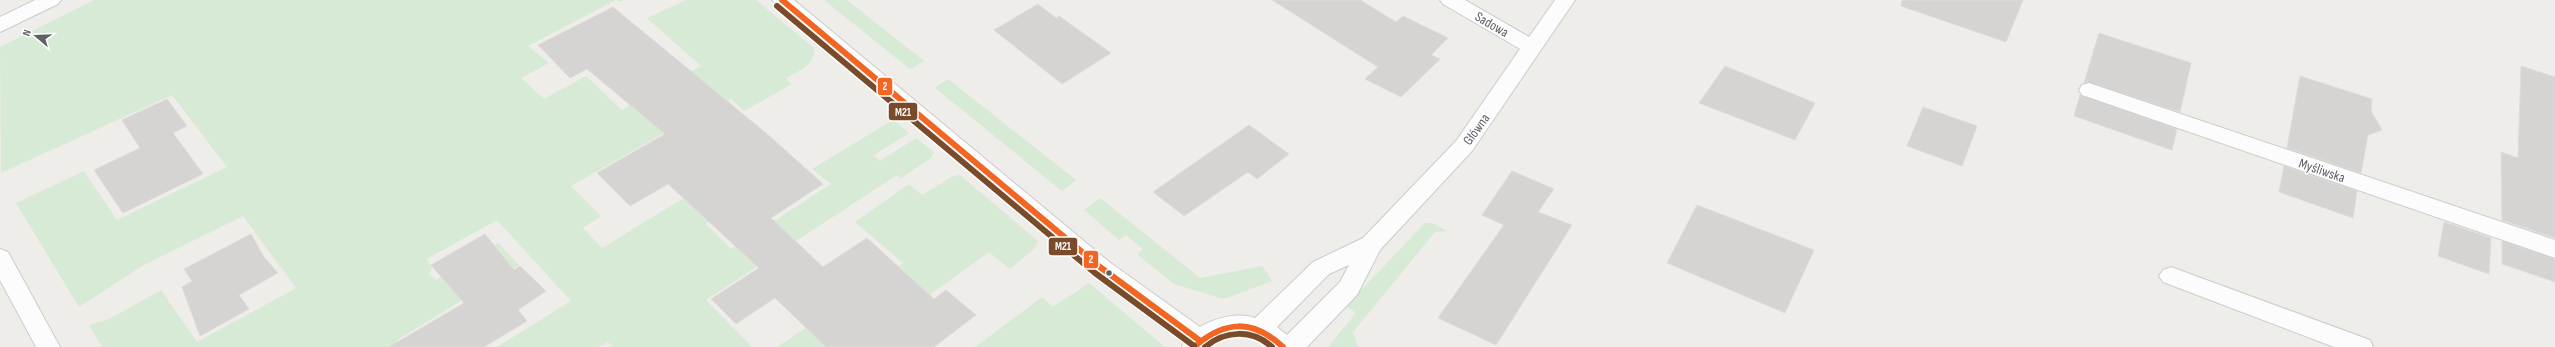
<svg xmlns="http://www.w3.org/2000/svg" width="2555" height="347" font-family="'Sofia Sans Condensed',sans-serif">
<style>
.green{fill:#d7ead5}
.building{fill:#d5d4d2;stroke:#dedcd8}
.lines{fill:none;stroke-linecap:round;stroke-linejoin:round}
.minor-casing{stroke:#cacbcb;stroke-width:2}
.minor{fill:#fcfcfc;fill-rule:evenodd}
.bus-1-casing{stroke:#fff;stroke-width:9}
.bus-2-casing{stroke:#fff;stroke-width:9}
.bus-1{stroke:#f26522;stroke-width:6}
.bus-2{stroke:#7a4b2a;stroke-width:6}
.bus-dot{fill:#5e6267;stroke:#fff;stroke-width:1.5}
.labels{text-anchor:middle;stroke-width:3;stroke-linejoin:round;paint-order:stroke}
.street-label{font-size:14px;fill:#5e6267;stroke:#fff}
.line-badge{stroke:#fff;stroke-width:1.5}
.badge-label{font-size:11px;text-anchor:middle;font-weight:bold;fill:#fff}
</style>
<rect width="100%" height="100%" fill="#eeede9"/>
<g class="green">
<path d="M94 0H624L619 2 616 0 528 46 549 63 521 78 544 99 586 76 622 110 701 66 647 18 686 0H756L814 48C816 65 798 71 786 78L792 84 744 111 731 99 671 133 668 131 571 186 601 216 583 228 602 248 715 179 738 203 706 224 731 249 831 184 812 169 893 120 909 133 874 155 880 161 916 138 934 152 931 158 901 178 897 175 706 300 752 347H612L608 342 599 347H497L571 301 497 220 427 259 432 268 429 274 436 280 498 243 519 265 396 341 405 347H102L89 325 109 319 161 290 197 342 296 288 243 216 142 266 79 307 16 203 84 171 117 220 227 167 172 95 1 173 0 47Z"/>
<path d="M824 0H847L924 61 910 69Z"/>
<path d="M948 79 1076 180 1062 191 935 88Z"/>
<path d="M960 175 1038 241 1034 249 1010 269 989 252 925 298 839 347H777L903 263 855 222 909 184 922 195 953 176Z"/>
<path d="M1100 198 1200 278 1262 266 1272 281 1224 299 1174 284 1137 254 1143 249 1126 235 1119 240 1084 210Z"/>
<path d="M1425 223H1432L1447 231 1435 232 1353 332 1358 347H1328L1356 313 1346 306Z"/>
<path d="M1089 283 1165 347H975L1042 297 1053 307Z"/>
</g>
<g class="building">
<path d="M1272 0H1360L1396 22 1403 16 1448 38 1431 55 1440 59 1401 97 1365 79 1378 67Z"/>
<path d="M1902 0H2023L2006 42 1901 6Z"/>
<path d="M1038 4 1056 18 1059 16 1111 53 1062 84 994 30Z"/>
<path d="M613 7 766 133 823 184 771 218 823 267 867 238 934 299 946 290 976 315 934 347H826L775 298 736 324 711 299 759 268 668 184 630 206 597 173 665 134 587 69 570 78 538 45Z"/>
<path d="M2099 33 2191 63 2180 112 2089 82 2084 83Z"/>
<path d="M1725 66 1815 103 1795 140 1699 103Z"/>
<path d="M2521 66 2555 77V238L2502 220 2501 152 2518 158Z"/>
<path d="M2300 76 2372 99 2371 111 2382 130 2368 135 2361 173 2287 148Z"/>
<path d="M2080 95 2177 129 2172 150 2074 116Z"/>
<path d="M167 99 187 126 173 133 203 174 123 213 94 170 140 148 122 120Z"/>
<path d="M1923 107 1977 126 1962 166 1907 146Z"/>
<path d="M1249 125 1289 154 1257 179 1248 172 1184 216 1153 192Z"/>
<path d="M2284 166 2357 191 2353 218 2279 192Z"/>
<path d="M1512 171 1554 189 1538 212 1572 225 1496 345 1438 318 1504 225 1482 215Z"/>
<path d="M1697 205 1814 250 1785 313 1667 263Z"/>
<path d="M2444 222 2491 238 2489 274 2438 256Z"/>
<path d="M251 234 264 257 278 273 239 295 249 309 200 336 182 287 192 281 184 269Z"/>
<path d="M485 234 514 270 520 266 546 291 518 310 527 321 484 347H389L464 303 431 265Z"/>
<path d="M2502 241 2555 259V282L2502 264Z"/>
</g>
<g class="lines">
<g class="minor-casing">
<g id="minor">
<path d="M35 0H61L58 4 0 32V17Z"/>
<path d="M772 0H794L1108 261 1200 327C1215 318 1237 312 1255 318L1313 262 1363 238 1456 141 1520 49 1443 4 1440 0H1465L1529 37 1555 0H1575L1472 151 1380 250 1357 295 1307 347H1268L1255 337 1239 335 1223 338 1209 347H1182L1184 342 1092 273ZM1349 265 1340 282 1287 335 1277 327 1329 274Z"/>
<path d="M2089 83 2555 240V258L2082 95 2079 90 2082 85Z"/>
<path d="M0 249 8 252 60 347H36L0 280Z"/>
<path d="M2171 267 2370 340 2373 347H2334L2163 282 2159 276 2163 270Z"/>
</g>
</g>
<use href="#minor" class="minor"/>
<g class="bus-1-casing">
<g id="bus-1">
<path d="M782 0 1100 267 1199 340"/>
<path d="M1194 347C1225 320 1253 319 1283 347"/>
</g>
</g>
<g class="bus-2-casing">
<g id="bus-2">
<path d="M777 6 1095 273 1194 346"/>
<path d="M1205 347C1226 330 1252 329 1272 347"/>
</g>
</g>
<use href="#bus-1" class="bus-1"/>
<use href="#bus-2" class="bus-2"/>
</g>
<circle class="bus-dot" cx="1109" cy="273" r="3.5"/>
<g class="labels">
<g class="street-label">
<text transform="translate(1492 24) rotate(30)" y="5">Sadowa</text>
<text transform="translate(1476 129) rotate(-54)" y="5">Główna</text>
<text transform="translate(2322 170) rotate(19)" y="5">Myśliwska</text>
</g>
</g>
<g class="line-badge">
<rect x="877" y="77" width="16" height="19" rx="4" fill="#f26522"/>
<rect x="888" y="102" width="30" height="19" rx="4" fill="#7a4b2a"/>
<rect x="1048" y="237" width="30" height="19" rx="4" fill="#7a4b2a"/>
<rect x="1083" y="250" width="16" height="19" rx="4" fill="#f26522"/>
</g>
<g class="badge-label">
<text x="885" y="90">2</text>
<text x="903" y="116">M21</text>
<text x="1063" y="250">M21</text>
<text x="1091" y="263">2</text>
</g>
<g transform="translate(36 36) rotate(289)" stroke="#ffffff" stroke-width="3" paint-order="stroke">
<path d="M0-3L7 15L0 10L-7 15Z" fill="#5e6267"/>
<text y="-6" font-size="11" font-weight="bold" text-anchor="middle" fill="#5e6267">N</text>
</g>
</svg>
